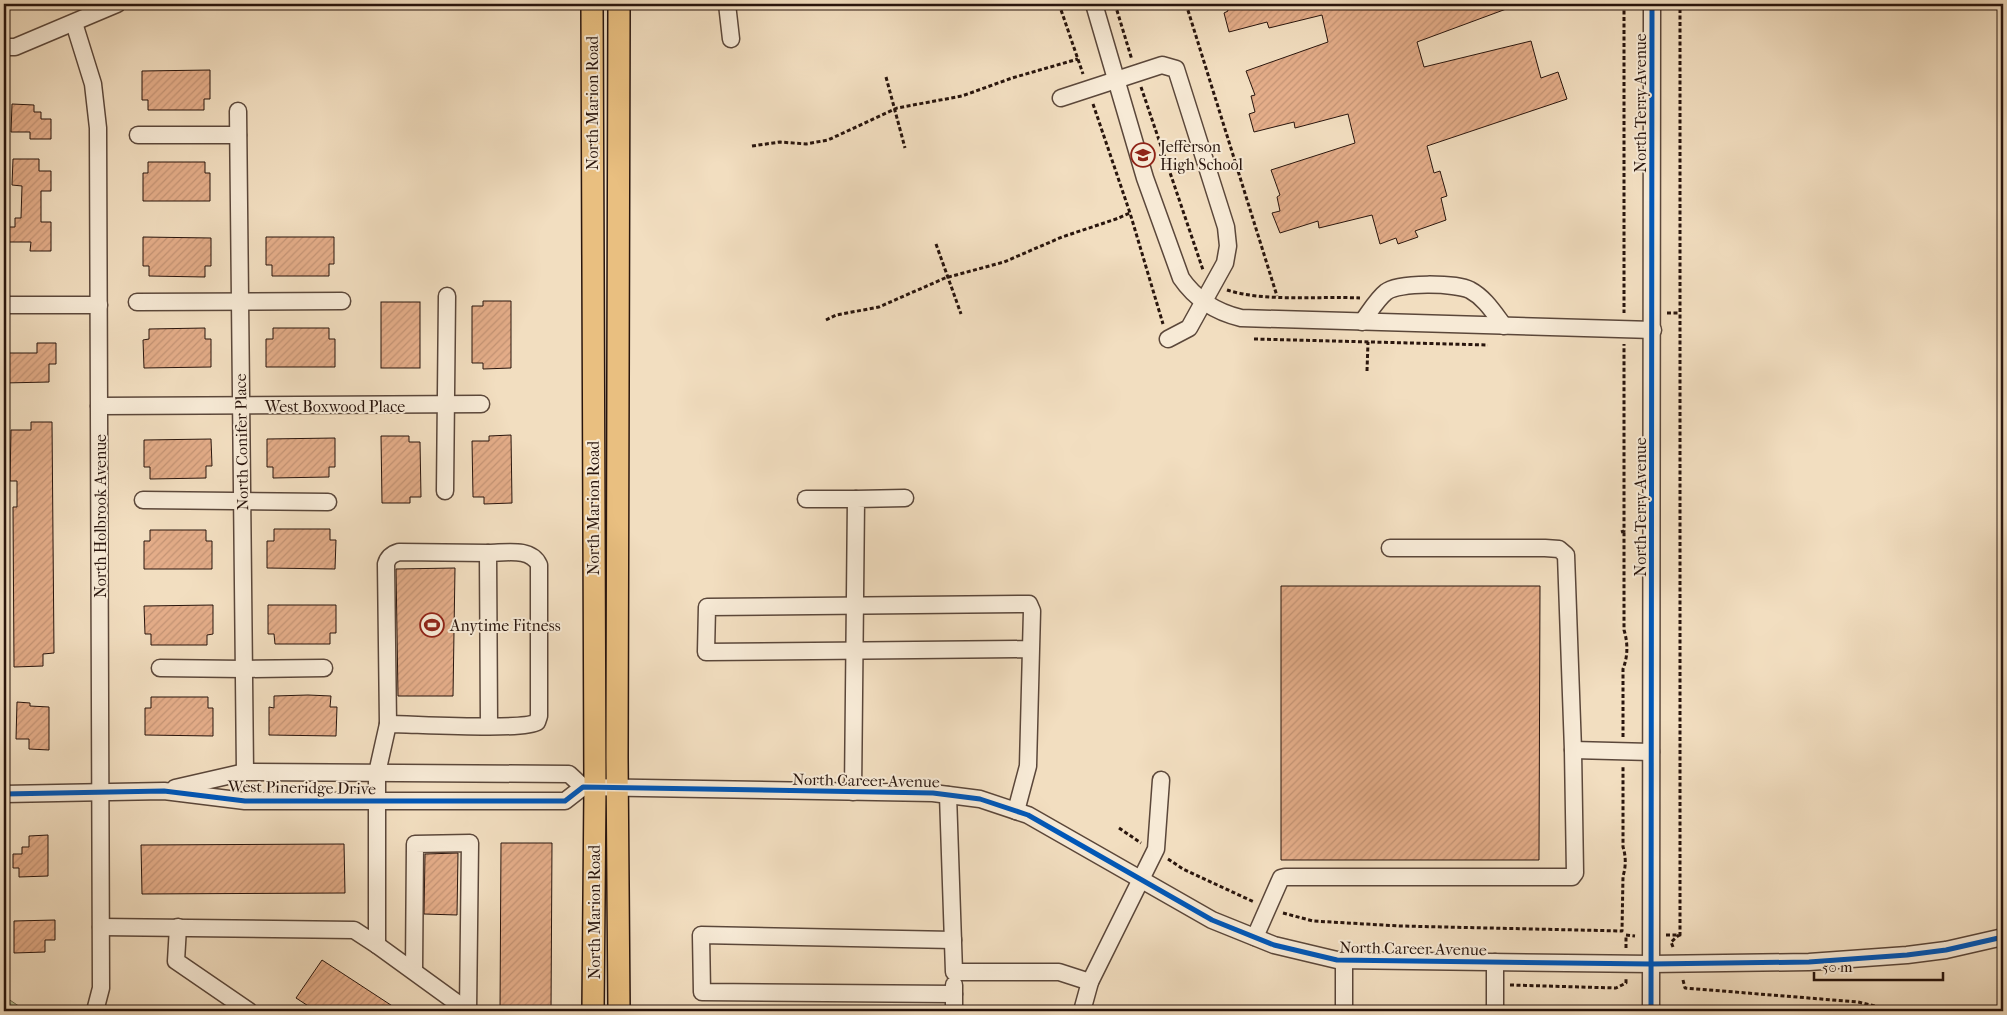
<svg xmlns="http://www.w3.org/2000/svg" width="2007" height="1015" font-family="'IM FELL French Canon',serif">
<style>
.wetland{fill:url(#wetland-marsh);stroke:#716b50}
.building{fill:url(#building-hatch);stroke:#29150d}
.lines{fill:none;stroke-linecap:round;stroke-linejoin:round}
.minor-casing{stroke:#5b473a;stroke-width:19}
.major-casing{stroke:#29150d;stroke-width:24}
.path{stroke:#29150d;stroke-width:3;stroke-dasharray:4 2.5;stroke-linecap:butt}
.minor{stroke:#f7ead6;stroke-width:16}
.major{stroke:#e9bf80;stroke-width:21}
.cycleway-casing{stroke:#f7ead6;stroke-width:8}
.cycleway{stroke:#0057b8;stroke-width:5}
.labels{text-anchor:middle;stroke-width:4;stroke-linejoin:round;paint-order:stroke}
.street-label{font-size:16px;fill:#29150d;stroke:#f7ead6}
.poi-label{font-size:16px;fill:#29150d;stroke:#f7ead6;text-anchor:start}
</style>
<defs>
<pattern id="wetland-marsh" width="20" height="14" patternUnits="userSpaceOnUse" patternTransform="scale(1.25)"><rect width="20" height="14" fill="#b9c193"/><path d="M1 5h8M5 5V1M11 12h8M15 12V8" fill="none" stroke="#9fa57e"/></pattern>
<pattern id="building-hatch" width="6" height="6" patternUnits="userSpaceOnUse" patternTransform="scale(1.25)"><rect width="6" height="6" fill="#e4ad89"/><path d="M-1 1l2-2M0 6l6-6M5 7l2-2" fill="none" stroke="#c49475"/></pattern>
</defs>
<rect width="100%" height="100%" fill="#f2dec0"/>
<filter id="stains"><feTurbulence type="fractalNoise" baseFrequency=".004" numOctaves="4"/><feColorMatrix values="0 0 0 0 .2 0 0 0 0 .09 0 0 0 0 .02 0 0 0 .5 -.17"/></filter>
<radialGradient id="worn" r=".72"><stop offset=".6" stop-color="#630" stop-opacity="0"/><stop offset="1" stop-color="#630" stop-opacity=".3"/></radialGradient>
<path class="wetland" d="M4 996 26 1011H4Z"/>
<g class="building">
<path d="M1226 4H1516L1517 5 1417 42 1424 67 1531 41 1541 78 1558 72 1567 99 1427 146 1434 173 1440 171 1447 196 1441 198 1446 220 1415 231 1418 237 1398 244 1396 238 1380 244 1372 215 1319 228 1318 221 1280 233 1272 213 1280 211 1277 197 1280 195 1271 170 1355 143 1348 114 1295 128 1294 122 1254 132 1249 114 1255 112 1251 96 1255 95 1246 71 1328 42 1322 15 1269 28 1267 22 1229 32 1224 13 1228 11Z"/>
<path d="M210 70V99H204V110H148V100H142V71Z"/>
<path d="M12 104 34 105V112H41V119H51V139H30V132H11Z"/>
<path d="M13 159H39V171H51V191H41V222H51V251H30L31 242H9V227H15V218H21L22 186 12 185Z"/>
<path d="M148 162H205V173H210V201H143V173H148Z"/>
<path d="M143 237 211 238V266H205V277L149 276V266H143Z"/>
<path d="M266 237H334V264H329V276H272V265H266Z"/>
<path d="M483 301H511V368L483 369V363H472V306H483Z"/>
<rect x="381" y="302" width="39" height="66"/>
<path d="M205 328V339H211V367L144 368 143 340 149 339V329Z"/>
<path d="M273 328H329V339H335V367H266V339H273Z"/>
<path d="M37 343H56V364H49V382L4 383V353H37Z"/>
<path d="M31 422H52L54 653 43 654V666L14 667 13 507H17V481H10L11 430H31Z"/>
<path d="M511 435 512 503 484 504V497H473L472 441H489V436Z"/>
<path d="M381 436H409V442H420L421 497H410V503H382Z"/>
<path d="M335 438V467H329V477L273 478V467H267V439Z"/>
<path d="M211 439 212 466H206V478L150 479V467H144V440Z"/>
<path d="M274 529H330V540H336L335 569 267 568V541H274Z"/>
<path d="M150 530H206V541H212V569H144V541H150Z"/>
<path d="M455 568 453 696H398L396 569Z"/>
<path d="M1281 586H1540L1539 860H1281Z"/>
<path d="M213 605V634L207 635V645H151V634H145L144 606Z"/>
<path d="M268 605H336V633H330V644H275L274 634H268Z"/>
<path d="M308 695 331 696 330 707H337L336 736 269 735V707L274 708V696Z"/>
<path d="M151 697H208V708H213V736L145 735V708H151Z"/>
<path d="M17 702 30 703V706L49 707V750L29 749V739H16Z"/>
<path d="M48 835V876L19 877V868H13V854H22V847H29V836Z"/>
<path d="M501 843H552L551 1011H500Z"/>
<path d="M344 844 345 893 142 894 141 845Z"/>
<path d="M458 853 457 915 424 914 425 854Z"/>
<path d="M55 920V940H45V952L14 953V921Z"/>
<path d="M322 960 400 1011H316L296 998Z"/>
</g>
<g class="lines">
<g class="minor-casing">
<g id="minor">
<path d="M727 4 731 39"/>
<path d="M1094 4 1145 178 1181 278C1196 300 1216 312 1241 318L1653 330"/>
<path d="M74 23 93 84 98 128 101 988 95 1011"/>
<path d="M4 47H15L117 4"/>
<path d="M1061 98 1162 65 1176 69 1226 227 1228 246 1225 263 1189 328 1168 339"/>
<path d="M238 111 245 772"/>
<path d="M138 135H238"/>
<path d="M137 302 342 301"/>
<path d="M4 305H99"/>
<path d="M1362 322C1369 313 1377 299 1386 292 1398 282 1456 283 1470 290 1485 298 1494 313 1504 326"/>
<path d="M99 406 481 404"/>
<path d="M445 491 447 296"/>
<path d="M806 499H856"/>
<path d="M143 500 328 502"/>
<path d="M160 668 244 669 324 668"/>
<path d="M388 724 386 564C388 557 392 554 399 552L488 553"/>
<path d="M1573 750 1651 752"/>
<path d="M175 788 245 772 569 774 583 787"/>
<path d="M853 792 856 499 905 498"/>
<path d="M4 794 164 791 245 801H565L583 787 933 793 980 799 1028 815 1212 920 1274 945 1337 960 1651 964 1809 962 1907 955 1946 950 2003 937"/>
<path d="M948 795 954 972H1059L1090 982"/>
<path d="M1016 811 1028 766 1031 649 706 652 707 607 1029 604 1032 611 1031 649"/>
<path d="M101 927 354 930 377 945V773L388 724C413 724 523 731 537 722L539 716V565C531 547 505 553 488 553L489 725"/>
<path d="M178 927 176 961 249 1011"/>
<path d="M1255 937 1281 878 1285 877H1572L1575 873 1573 750 1566 555 1559 549 1545 548H1390"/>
<path d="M953 940 701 935 702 992 954 994"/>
<path d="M377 945 468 1011"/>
<path d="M1344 960V1011"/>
<path d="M1495 962V1011"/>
<path d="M414 971 415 844 470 843 468 1011"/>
<path d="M954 985V1011"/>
<path d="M1082 1011 1090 982 1156 849 1161 780"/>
<path d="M1651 1011 1652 4"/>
</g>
</g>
<g class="major-casing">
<g id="major">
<path d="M592 4 595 787 593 1011"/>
<path d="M619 1011 617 758 619 4"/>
</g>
</g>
<g class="path">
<path d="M1059 4 1083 74"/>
<path d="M1115 4 1132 60"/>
<path d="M1186 4 1277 296"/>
<path d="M1624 4V313"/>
<path d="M886 77 905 148"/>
<path d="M1141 87 1203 270"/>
<path d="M1093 104 1130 213 1163 324"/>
<path d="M752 146 780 142 806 144 828 140 897 108 962 96 1012 78 1078 59"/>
<path d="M936 244 961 314"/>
<path d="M1227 290C1264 302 1319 296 1360 298"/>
<path d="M1667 313H1680"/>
<path d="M826 320 836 315 879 307 945 278 1004 262 1062 237 1116 219 1130 213"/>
<path d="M1254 339 1488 345"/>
<path d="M1367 371 1368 342"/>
<path d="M1621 532 1624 531V344"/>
<path d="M1623 737V669C1628 656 1628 643 1624 630V531"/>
<path d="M1119 828 1141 843"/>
<path d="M1168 859 1183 869 1254 902"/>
<path d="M1283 913 1313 921 1400 926 1622 931 1623 876C1626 867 1626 856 1623 847V766"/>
<path d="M1666 935H1680V4"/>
<path d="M1673 947 1671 942 1679 935"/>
<path d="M1626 948V935L1635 936"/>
<path d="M1683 980 1685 988 1858 1002 1896 1011"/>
<path d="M1510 985 1616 988 1626 983V979"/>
</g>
<use href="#minor" class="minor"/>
<use href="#major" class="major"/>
<g class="cycleway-casing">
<g id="cycleway">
<path d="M4 794 164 791 245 801H565L583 787 933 793 980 799 1028 815 1212 920 1274 945 1337 960 1651 964 1809 962 1907 955 1946 950 2003 937"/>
<path d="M1651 1011 1652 4"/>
</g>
</g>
<use href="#cycleway" class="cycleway"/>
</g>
<defs>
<g id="school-ring" transform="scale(1.25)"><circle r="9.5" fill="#f7ead6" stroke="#8f2418" stroke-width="1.5"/><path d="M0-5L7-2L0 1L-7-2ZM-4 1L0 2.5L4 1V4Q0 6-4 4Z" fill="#8f2418"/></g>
<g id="stadium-ring" transform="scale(1.25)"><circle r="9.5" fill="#f7ead6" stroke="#8f2418" stroke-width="1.5"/><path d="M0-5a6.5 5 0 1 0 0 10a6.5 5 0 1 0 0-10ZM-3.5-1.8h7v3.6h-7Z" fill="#8f2418"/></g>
</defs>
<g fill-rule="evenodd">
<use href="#school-ring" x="1143" y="155"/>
<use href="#stadium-ring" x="432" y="625"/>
</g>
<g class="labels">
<g class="street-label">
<text transform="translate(592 103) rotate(-90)" y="6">North Marion Road</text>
<text transform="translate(1640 103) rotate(-90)" y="6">North Terry Avenue</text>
<text x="335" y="412">West Boxwood Place</text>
<text transform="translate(241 442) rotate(-91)" y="6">North Conifer Place</text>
<text transform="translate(1640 507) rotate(-90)" y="6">North Terry Avenue</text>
<text transform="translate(593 508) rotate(-90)" y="6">North Marion Road</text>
<text transform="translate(100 516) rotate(-90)" y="6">North Holbrook Avenue</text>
<text transform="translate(866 780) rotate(1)" y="6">North Career Avenue</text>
<text transform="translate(302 787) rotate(1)" y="6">West Pineridge Drive</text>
<text transform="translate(594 912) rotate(-90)" y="6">North Marion Road</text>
<text transform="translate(1413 948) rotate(1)" y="6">North Career Avenue</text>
</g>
<g class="poi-label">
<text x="1160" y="152">Jefferson<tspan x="1160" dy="18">High School</tspan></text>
<text x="450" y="631">Anytime Fitness</text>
</g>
</g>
<rect width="2007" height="1015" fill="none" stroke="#f2dec0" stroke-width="20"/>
<rect x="5" y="5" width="1997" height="1005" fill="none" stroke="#29150d" stroke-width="2.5"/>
<rect x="10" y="10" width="1987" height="995" fill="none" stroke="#29150d"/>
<path d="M1814 972v8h129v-8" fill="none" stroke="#29150d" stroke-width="2.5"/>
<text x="1822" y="972" font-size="15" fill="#29150d" stroke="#f7ead6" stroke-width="4" paint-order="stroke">50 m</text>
<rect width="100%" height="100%" filter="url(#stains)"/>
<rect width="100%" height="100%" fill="url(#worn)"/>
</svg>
